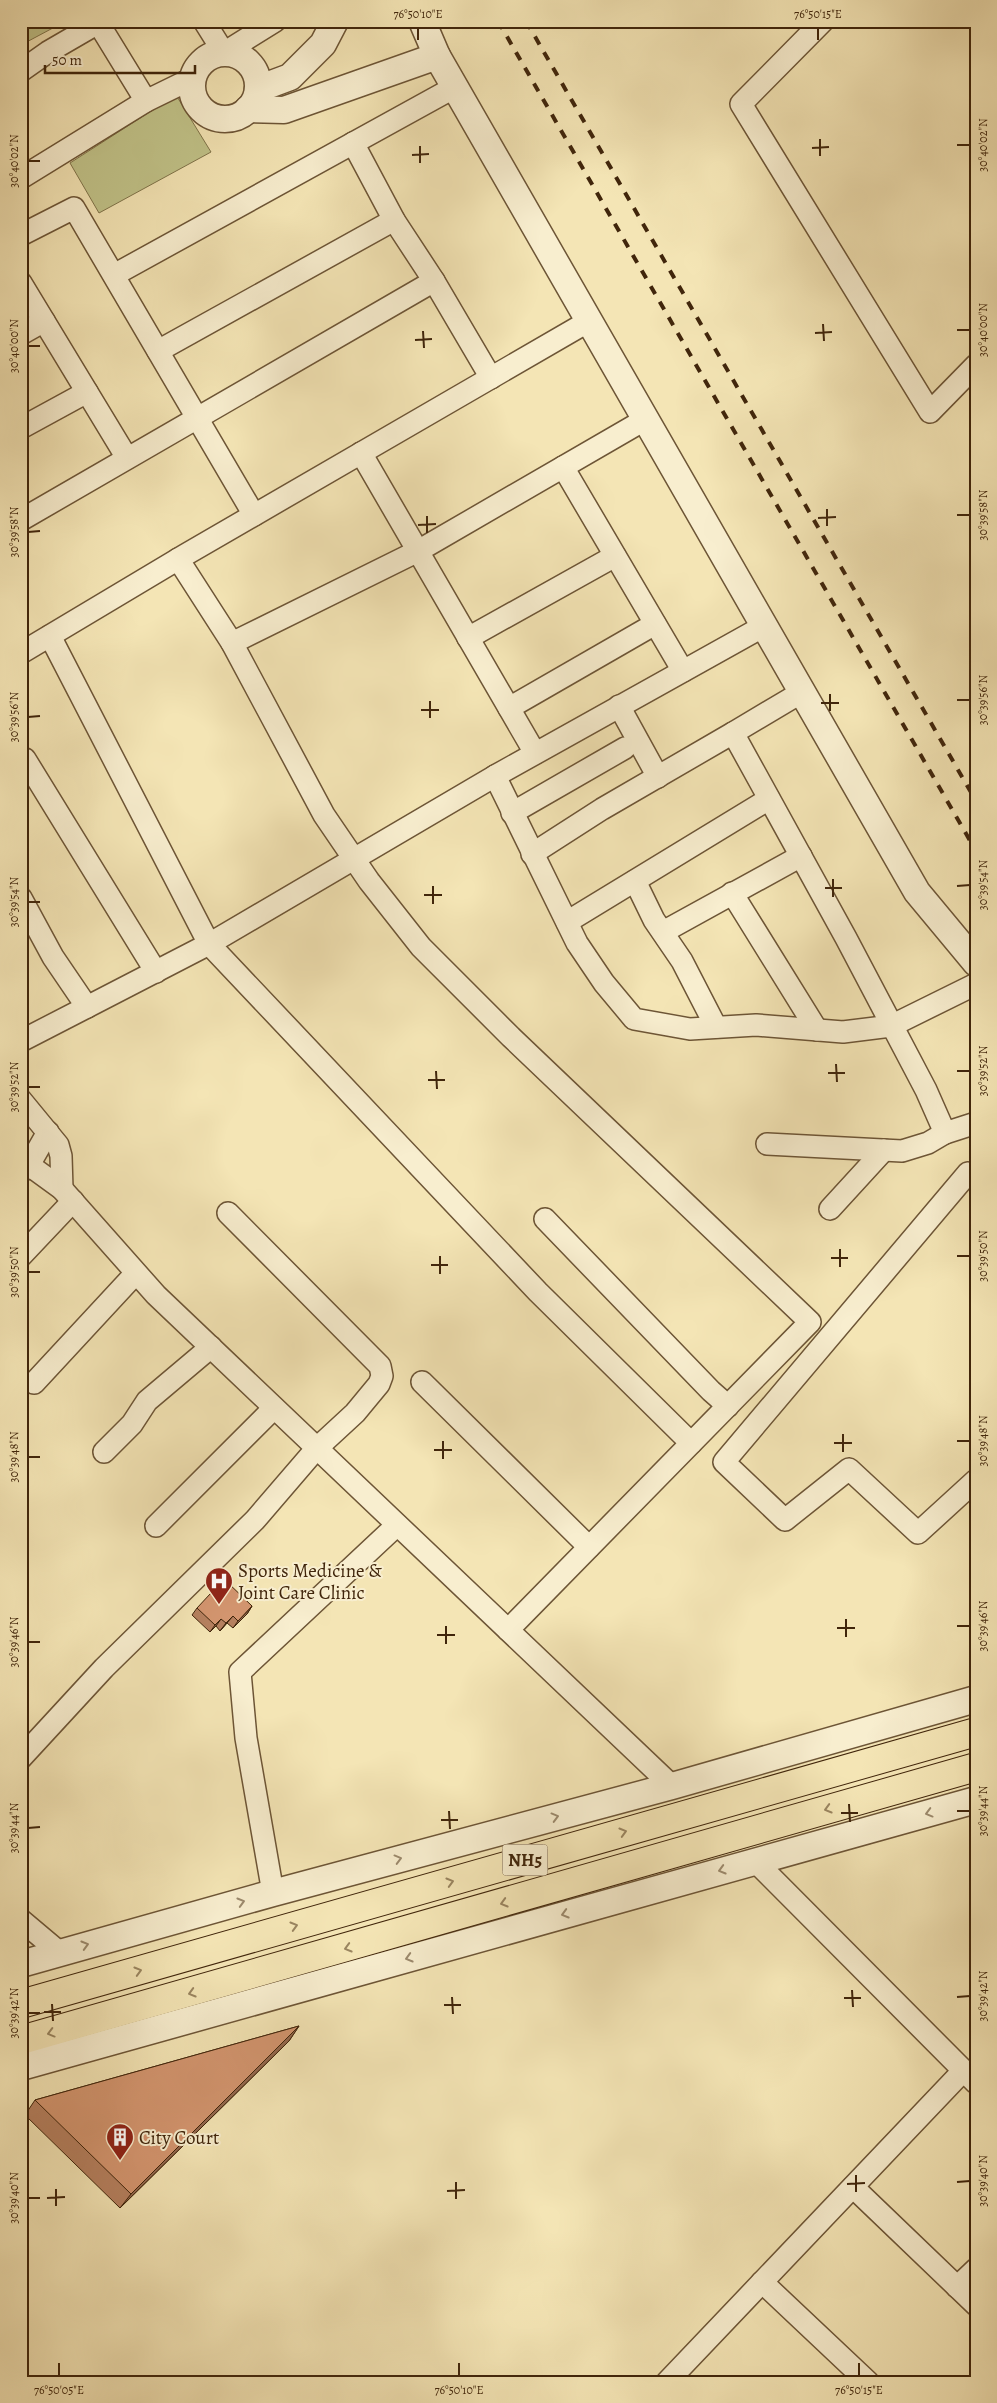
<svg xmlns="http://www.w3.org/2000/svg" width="997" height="2403" font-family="Alegreya,serif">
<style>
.park{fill:#c1c389;stroke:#80744a}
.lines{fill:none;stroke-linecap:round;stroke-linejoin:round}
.minor-casing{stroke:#6d5536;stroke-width:24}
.tertiary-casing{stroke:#6d5536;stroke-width:29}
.trunk-casing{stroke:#40250b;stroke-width:30}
.minor{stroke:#f8eecf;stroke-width:21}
.tertiary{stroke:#f8eecf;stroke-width:26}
.trunk{stroke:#f4e5b5;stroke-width:28}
.rail{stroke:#40250b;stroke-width:4;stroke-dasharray:9 9;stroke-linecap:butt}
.wall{fill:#b5805f;stroke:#40250b}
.shaded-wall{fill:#94684e;stroke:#40250b}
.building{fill:#d3956f;stroke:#40250b}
.oneway{stroke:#9a8560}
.oneway2{stroke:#9c8a6d}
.ticks{fill:none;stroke:#40250b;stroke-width:2}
.labels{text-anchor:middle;stroke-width:4;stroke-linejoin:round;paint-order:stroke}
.shield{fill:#f8eecf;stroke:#776146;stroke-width:1}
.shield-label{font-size:18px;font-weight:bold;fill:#40250b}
.poi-label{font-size:19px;fill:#40250b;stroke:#f8eecf;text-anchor:start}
.neatline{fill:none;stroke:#40250b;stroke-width:2}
.ticks-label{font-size:12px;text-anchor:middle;fill:#40250b}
</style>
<rect width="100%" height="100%" fill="#f4e5b5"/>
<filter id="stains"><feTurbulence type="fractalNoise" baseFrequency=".004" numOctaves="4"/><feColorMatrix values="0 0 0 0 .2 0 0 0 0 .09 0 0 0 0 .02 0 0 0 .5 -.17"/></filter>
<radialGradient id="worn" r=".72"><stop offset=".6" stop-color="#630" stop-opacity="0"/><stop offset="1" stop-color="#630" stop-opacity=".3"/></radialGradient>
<g class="park">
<path d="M21 21H66L21 45Z"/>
<path d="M176 95 211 152 99 213 70 163Z"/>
</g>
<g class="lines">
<g class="minor-casing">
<g id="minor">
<path d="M97 21 146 101"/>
<path d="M204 21 224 53 275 21"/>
<path d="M823 21 741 104 930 412 976 365"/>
<path d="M21 71 48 52 98 23"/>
<path d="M353 143 394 220 434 281 491 378"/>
<path d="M21 178 146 101 193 78"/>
<path d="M21 235 74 208 254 515"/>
<path d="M114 275 455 87"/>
<path d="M21 283 127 458"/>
<path d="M21 334 44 321"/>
<path d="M158 351 394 220"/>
<path d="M21 428 87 392"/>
<path d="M361 453 535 753"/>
<path d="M563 467 683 671"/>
<path d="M21 520 434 281"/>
<path d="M178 559 232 643 324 815 369 881 421 947 511 1037 810 1322 508 1630"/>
<path d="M50 636 209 944 538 1292 691 1443"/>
<path d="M468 638 615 556"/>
<path d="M232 643 418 551 646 419"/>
<path d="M21 653 185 555 589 321"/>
<path d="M619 706 658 777"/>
<path d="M509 708 655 624"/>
<path d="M733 733 802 692"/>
<path d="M25 759 156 972"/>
<path d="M495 776 577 943 604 983 634 1019 690 1029 756 1025 843 1032 891 1026 976 984"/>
<path d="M512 813 625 748"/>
<path d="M532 854 602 809 733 733 846 938 926 1090 945 1133 976 1123"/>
<path d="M635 881 654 920 682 961 716 1027"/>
<path d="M732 893 817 1030"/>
<path d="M21 898 53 957 87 1007 209 944 495 776 764 626"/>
<path d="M567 922 769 799"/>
<path d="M663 932 801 856"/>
<path d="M21 1041 87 1007"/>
<path d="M21 1100 58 1145 61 1156 62 1189"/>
<path d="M767 1144 902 1151 928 1143 945 1133"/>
<path d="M29 1165 48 1132"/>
<path d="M21 1172 29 1165 62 1189 156 1295 672 1786"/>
<path d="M976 1180 968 1173 724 1462 785 1520 849 1469 918 1533 976 1480"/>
<path d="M830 1209 884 1150"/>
<path d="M545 1219 711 1391 728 1406"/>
<path d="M21 1256 73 1201"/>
<path d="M422 1382 589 1547"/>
<path d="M34 1383 135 1274"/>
<path d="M104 1452 132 1424 147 1401 211 1347"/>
<path d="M156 1526 274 1408"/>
<path d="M21 1758 104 1668 255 1520 316 1449 355 1413 379 1384 382 1376 380 1366 228 1213"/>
<path d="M755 1861 976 2083"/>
<path d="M273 1893 246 1738 240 1672 397 1525"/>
<path d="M21 1920 59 1952"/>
<path d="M853 2187 976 2305"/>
<path d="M762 2282 868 2382"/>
<path d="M957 2287 976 2269"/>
<path d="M667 2382 963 2071"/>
</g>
</g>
<g class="tertiary-casing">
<g id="tertiary">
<path d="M422 21 437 56"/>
<circle cx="225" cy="86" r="33"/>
<path d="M258 89 290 77 323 44 335 21"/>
<path d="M248 109 284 110 437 56 917 892 976 963"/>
<path d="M21 1964 273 1893 672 1786 976 1699"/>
<path d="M21 2067 976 1800"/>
</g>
</g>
<g class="trunk-casing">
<g id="trunk">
<path d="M21 2004 976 1732"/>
<path d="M21 2040 976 1767"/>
</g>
</g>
<use href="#minor" class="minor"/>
<use href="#tertiary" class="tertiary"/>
<use href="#trunk" class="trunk"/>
<g class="rail">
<path d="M498 21 976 851"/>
<path d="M526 21 976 801"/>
</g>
</g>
<g class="wall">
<path d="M252 1606 247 1614 233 1628 227 1623 220 1631 216 1626 210 1632 192 1615 197 1608Z"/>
<path d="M299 2026 289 2041 120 2208 25 2115 35 2100Z"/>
</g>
<g class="shaded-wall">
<path d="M252 1606 247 1614 233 1628 238 1621Z"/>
<path d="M233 1616 227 1623 220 1631 226 1623Z"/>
<path d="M221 1619 216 1626 210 1632 215 1625Z"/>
<path d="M299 2026 289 2041 120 2208 131 2194Z"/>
</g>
<g class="building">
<path d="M224 1579 252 1606 238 1621 233 1616 226 1623 221 1619 215 1625 197 1608Z"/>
<path d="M299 2026 131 2194 35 2100Z"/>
</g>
<defs><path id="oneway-chevron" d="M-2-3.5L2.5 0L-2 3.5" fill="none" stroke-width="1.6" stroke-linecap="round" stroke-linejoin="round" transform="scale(1.25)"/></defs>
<g class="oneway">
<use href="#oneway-chevron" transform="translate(828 1809) rotate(164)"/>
<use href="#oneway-chevron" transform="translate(623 1832) rotate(-16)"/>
<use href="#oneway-chevron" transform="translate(450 1882) rotate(-16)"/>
<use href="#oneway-chevron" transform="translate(504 1903) rotate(164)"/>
<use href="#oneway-chevron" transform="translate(294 1926) rotate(-16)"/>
<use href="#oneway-chevron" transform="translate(348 1948) rotate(164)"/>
<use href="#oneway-chevron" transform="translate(138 1971) rotate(-16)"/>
<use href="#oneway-chevron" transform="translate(192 1993) rotate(164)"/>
<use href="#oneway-chevron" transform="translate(51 2033) rotate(165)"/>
</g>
<g class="oneway2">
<use href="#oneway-chevron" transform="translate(929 1813) rotate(165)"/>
<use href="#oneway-chevron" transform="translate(555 1817) rotate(-15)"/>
<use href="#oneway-chevron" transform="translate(398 1859) rotate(-15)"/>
<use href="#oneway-chevron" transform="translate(722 1870) rotate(164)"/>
<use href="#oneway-chevron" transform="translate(241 1902) rotate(-16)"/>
<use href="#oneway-chevron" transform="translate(565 1914) rotate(164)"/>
<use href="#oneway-chevron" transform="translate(85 1945) rotate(-16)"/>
<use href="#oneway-chevron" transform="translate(409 1958) rotate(164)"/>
</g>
<path class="ticks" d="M418 28V40M818 28V40M820 139V156M957 145H970M420 146V163M812 148 829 147M412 155 429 154M28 161H40M823 324 824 341M957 330H970M423 331 424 348M815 333 832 332M415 340 432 339M28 346H40M827 509V526M957 515H970M427 516V533M818 518 836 517M418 525 436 524M28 532 40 531M830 694V711M957 700H970M430 701V718M821 703H839M421 710H439M28 717 40 716M833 879V897M433 886V904M957 886 970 885M825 888H842M424 895H442M28 902H40M836 1064 837 1082M436 1071 437 1089M957 1071H970M828 1073H845M428 1080H445M28 1087H40M840 1249V1267M440 1256V1274M957 1256H970M831 1258H848M431 1265H448M28 1272H40M843 1434V1452M443 1441V1459M957 1441H970M834 1443H852M434 1450H452M28 1457H40M846 1619V1637M446 1626V1644M957 1626H970M837 1628H855M437 1635H455M28 1642H40M849 1804 850 1822M449 1811 450 1829M957 1811H970M841 1813H858M441 1820H458M28 1828 40 1827M852 1990 853 2007M452 1997 453 2014M957 1997 970 1996M844 1998H861M52 2004 53 2021M444 2005H461M44 2012H61M28 2013H40M856 2175V2192M456 2182V2199M957 2182 970 2181M847 2184 865 2183M56 2189V2206M447 2191 465 2190M28 2198H40M47 2198 65 2197M59 2363V2376M459 2363V2376M859 2363V2376"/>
<defs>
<g id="hospital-pin" transform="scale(1.4375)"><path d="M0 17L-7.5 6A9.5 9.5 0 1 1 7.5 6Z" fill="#8f2418" stroke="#f8eecf"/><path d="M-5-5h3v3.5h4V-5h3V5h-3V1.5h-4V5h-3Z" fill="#fff"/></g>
<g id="building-pin" transform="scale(1.4375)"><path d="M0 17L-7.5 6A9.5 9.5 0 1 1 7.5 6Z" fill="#8f2418" stroke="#f8eecf"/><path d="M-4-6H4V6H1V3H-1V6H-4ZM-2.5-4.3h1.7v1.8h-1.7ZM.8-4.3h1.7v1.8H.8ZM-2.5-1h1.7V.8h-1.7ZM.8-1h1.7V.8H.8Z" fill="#fff"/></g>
</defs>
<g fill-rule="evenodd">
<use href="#hospital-pin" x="219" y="1581"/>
<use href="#building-pin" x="120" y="2137"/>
</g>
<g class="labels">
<rect class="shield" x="502.5" y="1844.5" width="45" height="31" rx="4"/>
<g class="shield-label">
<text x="525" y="1866">NH5</text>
</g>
<g class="poi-label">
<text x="238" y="1577">Sports Medicine &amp;<tspan x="238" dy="22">Joint Care Clinic</tspan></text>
<text x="139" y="2144">City Court</text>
</g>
</g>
<rect width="997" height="2403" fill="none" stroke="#f4e5b5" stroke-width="55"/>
<path d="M45 65v8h150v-8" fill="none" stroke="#40250b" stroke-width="2.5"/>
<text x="52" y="65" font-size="15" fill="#40250b" stroke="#f8eecf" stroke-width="4" paint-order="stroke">50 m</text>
<rect x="28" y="28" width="942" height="2348" class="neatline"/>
<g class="ticks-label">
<text x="418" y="18">76°50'10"E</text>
<text x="818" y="18">76°50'15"E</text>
<text transform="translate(983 145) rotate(-90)" y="4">30°40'02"N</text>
<text transform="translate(14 161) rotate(-90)" y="4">30°40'02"N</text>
<text transform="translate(983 330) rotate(-90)" y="4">30°40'00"N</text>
<text transform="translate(14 346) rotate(-90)" y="4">30°40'00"N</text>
<text transform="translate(983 515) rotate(-90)" y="4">30°39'58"N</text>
<text transform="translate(14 532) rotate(-90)" y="4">30°39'58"N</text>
<text transform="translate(983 700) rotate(-90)" y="4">30°39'56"N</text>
<text transform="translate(14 717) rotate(-90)" y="4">30°39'56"N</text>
<text transform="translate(983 885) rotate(-90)" y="4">30°39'54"N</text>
<text transform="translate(14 902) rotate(-90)" y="4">30°39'54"N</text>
<text transform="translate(983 1071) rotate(-90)" y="4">30°39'52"N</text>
<text transform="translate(14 1087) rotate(-90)" y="4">30°39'52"N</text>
<text transform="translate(983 1256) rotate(-90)" y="4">30°39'50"N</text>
<text transform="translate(14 1272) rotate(-90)" y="4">30°39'50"N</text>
<text transform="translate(983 1441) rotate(-90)" y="4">30°39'48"N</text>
<text transform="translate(14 1457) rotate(-90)" y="4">30°39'48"N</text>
<text transform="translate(983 1626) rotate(-90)" y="4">30°39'46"N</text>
<text transform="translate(14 1642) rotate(-90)" y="4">30°39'46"N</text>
<text transform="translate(983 1811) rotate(-90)" y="4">30°39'44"N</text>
<text transform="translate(14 1828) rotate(-90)" y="4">30°39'44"N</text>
<text transform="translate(983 1996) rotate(-90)" y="4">30°39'42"N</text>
<text transform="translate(14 2013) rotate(-90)" y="4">30°39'42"N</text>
<text transform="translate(983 2181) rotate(-90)" y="4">30°39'40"N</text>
<text transform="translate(14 2198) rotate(-90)" y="4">30°39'40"N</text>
<text x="59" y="2394">76°50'05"E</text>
<text x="459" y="2394">76°50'10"E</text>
<text x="859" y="2394">76°50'15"E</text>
</g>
<rect width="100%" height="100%" filter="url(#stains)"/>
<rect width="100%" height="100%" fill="url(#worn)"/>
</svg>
